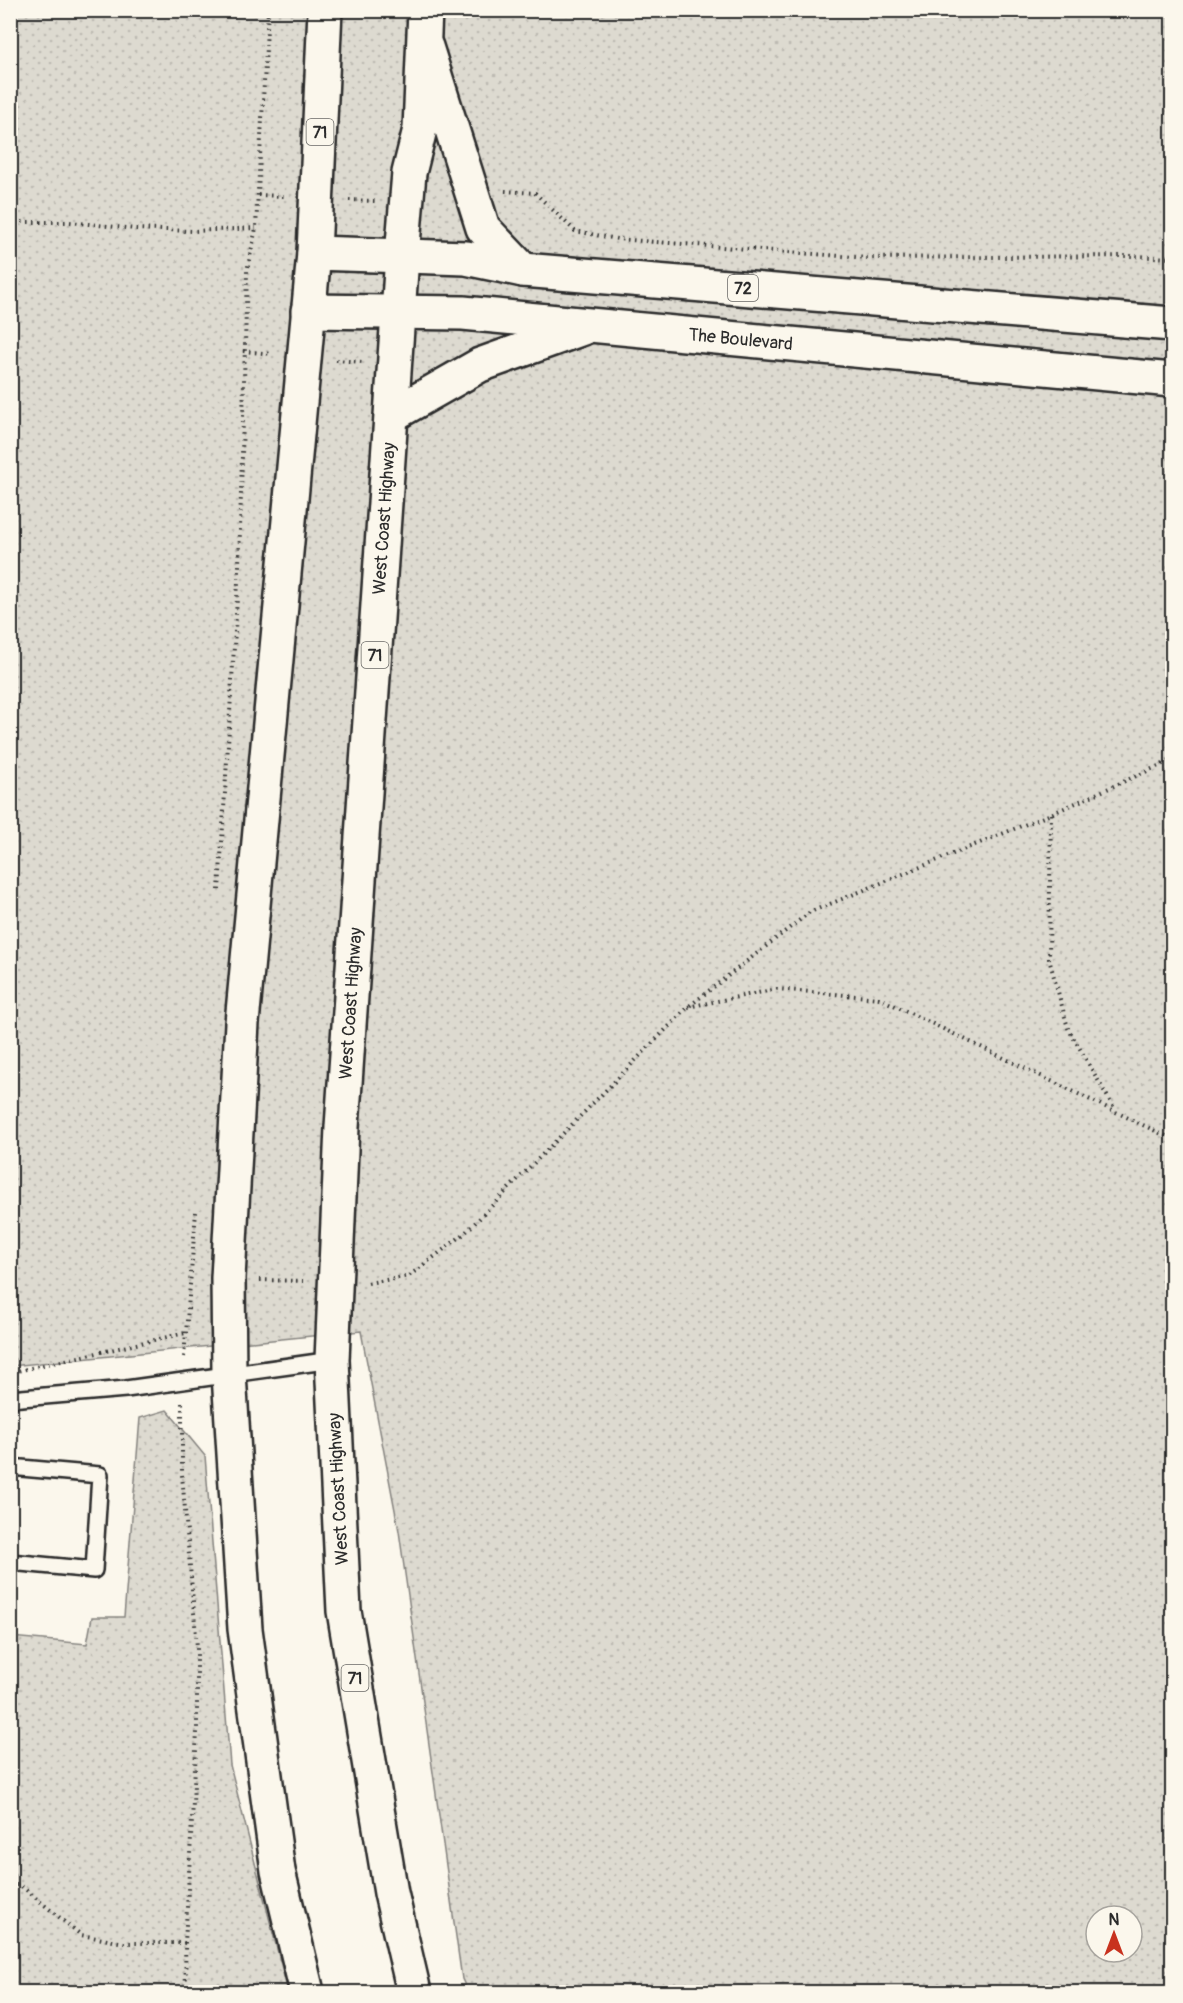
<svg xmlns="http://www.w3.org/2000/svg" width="1183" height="2003" font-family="Pangolin,sans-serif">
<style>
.grass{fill:url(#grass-dots);stroke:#84827e;stroke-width:1.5;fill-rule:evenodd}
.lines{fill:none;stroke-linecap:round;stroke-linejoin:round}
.lane-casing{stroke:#2b2b2b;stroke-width:20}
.primary-casing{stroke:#2b2b2b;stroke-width:38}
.highway-casing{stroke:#2b2b2b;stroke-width:38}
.path{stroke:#2b2b2b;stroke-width:4;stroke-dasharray:1.5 4.5;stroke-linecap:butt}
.lane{stroke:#fbf7ec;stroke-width:15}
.primary{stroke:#fbf7ec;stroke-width:33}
.highway{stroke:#fbf7ec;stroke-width:33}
.labels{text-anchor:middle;stroke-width:4.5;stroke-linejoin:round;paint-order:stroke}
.shield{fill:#fbf7ec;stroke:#696865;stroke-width:1.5}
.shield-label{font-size:16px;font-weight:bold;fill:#2b2b2b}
.street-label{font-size:18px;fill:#2b2b2b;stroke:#fbf7ec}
</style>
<defs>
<pattern id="grass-dots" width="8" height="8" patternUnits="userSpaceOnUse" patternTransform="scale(1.5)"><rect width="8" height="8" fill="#dddad0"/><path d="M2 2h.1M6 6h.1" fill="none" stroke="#bebbb3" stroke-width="1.8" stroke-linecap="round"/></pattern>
</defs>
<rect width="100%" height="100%" fill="#fbf7ec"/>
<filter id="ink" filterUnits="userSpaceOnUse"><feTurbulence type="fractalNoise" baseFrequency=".0167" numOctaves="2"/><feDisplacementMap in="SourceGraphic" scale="12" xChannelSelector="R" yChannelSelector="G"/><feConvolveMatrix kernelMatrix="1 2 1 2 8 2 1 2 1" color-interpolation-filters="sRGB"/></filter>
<g filter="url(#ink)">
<g class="grass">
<path d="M11 11H1172V1992H468L462 1979 399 1531 361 1331 11 1366ZM1096 1916H1132V1952H1096Z"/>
<path d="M167 1410 205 1456 230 1765 288 1992H11V1637L87 1644 92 1617H124L140 1418Z"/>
</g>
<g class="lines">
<g class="lane-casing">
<g id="lane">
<path d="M10 1399 126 1389 332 1360"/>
<path d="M10 1467 100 1475 94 1570 10 1562"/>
</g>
</g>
<g class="primary-casing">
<g id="primary">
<path d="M426 47 483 228 523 270"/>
<path d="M314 253 466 258 523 270 1172 324"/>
<path id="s1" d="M308 311 463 313 1172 380"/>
<path d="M392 415 480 365 583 328"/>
</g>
</g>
<g class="highway-casing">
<g id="highway">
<path d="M307 1992 278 1871 245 1629 229 1374 228 1278 242 1023 314 253 325 10"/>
<path id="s2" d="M414 1992 391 1893 344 1611 332 1360 342 1127 402 256 409 173 420 129 425 10"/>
</g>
</g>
<g class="path">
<path d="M505 191 535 193 575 231 617 239 867 258 1132 256 1172 258"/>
<path d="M258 195 285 196"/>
<path d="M349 200 375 201"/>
<path d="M10 222H70L135 229 194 231 256 228"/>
<path d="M243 351 272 354"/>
<path d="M336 360 362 362"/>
<path d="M1051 814 1049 959 1068 1028 1114 1108"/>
<path d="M219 890 239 566 247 271 256 228 268 10"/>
<path d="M688 1007 777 989 879 998 1172 1139"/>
<path d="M260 1280 303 1281"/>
<path d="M368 1283 409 1276 464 1234 688 1007 810 912 1051 814 1172 760"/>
<path d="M184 1357 196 1212"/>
<path d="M13 1372 185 1333"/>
<path d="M182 1403V1475L197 1647V1732L185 1943 186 1992"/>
<path d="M10 1885H20L81 1935 124 1943H185"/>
</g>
<use href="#lane" class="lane"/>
<use href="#primary" class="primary"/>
<use href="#highway" class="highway"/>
</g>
</g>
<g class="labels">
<g class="shield">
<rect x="306.5" y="119" width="27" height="26" rx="4.5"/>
<rect x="728" y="275" width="30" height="26" rx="4.5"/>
<rect x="361.5" y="642" width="27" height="26" rx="4.5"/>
<rect x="341.5" y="1665" width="27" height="26" rx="4.5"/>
</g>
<g class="shield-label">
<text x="320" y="138">71</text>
<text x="743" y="294">72</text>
<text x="375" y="661">71</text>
<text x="355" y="1684">71</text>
</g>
<g class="street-label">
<text dy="6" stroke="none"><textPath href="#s1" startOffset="434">The Boulevard</textPath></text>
<text dy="6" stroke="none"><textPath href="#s2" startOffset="1482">West Coast Highway</textPath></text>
<text dy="6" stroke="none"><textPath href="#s2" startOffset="996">West Coast Highway</textPath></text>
<text transform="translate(338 1489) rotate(-93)" y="6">West Coast Highway</text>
</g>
</g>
<rect width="1183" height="2003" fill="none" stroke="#fbf7ec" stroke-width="36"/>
<rect x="18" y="18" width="1147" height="1967" fill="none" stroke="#2b2b2b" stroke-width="2" filter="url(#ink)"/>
<g transform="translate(1114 1934)"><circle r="28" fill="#fbf7ec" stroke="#a8a59f" stroke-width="1.5"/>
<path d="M0-4.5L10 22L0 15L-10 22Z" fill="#c8321e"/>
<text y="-9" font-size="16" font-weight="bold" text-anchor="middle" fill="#2b2b2b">N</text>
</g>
</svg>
